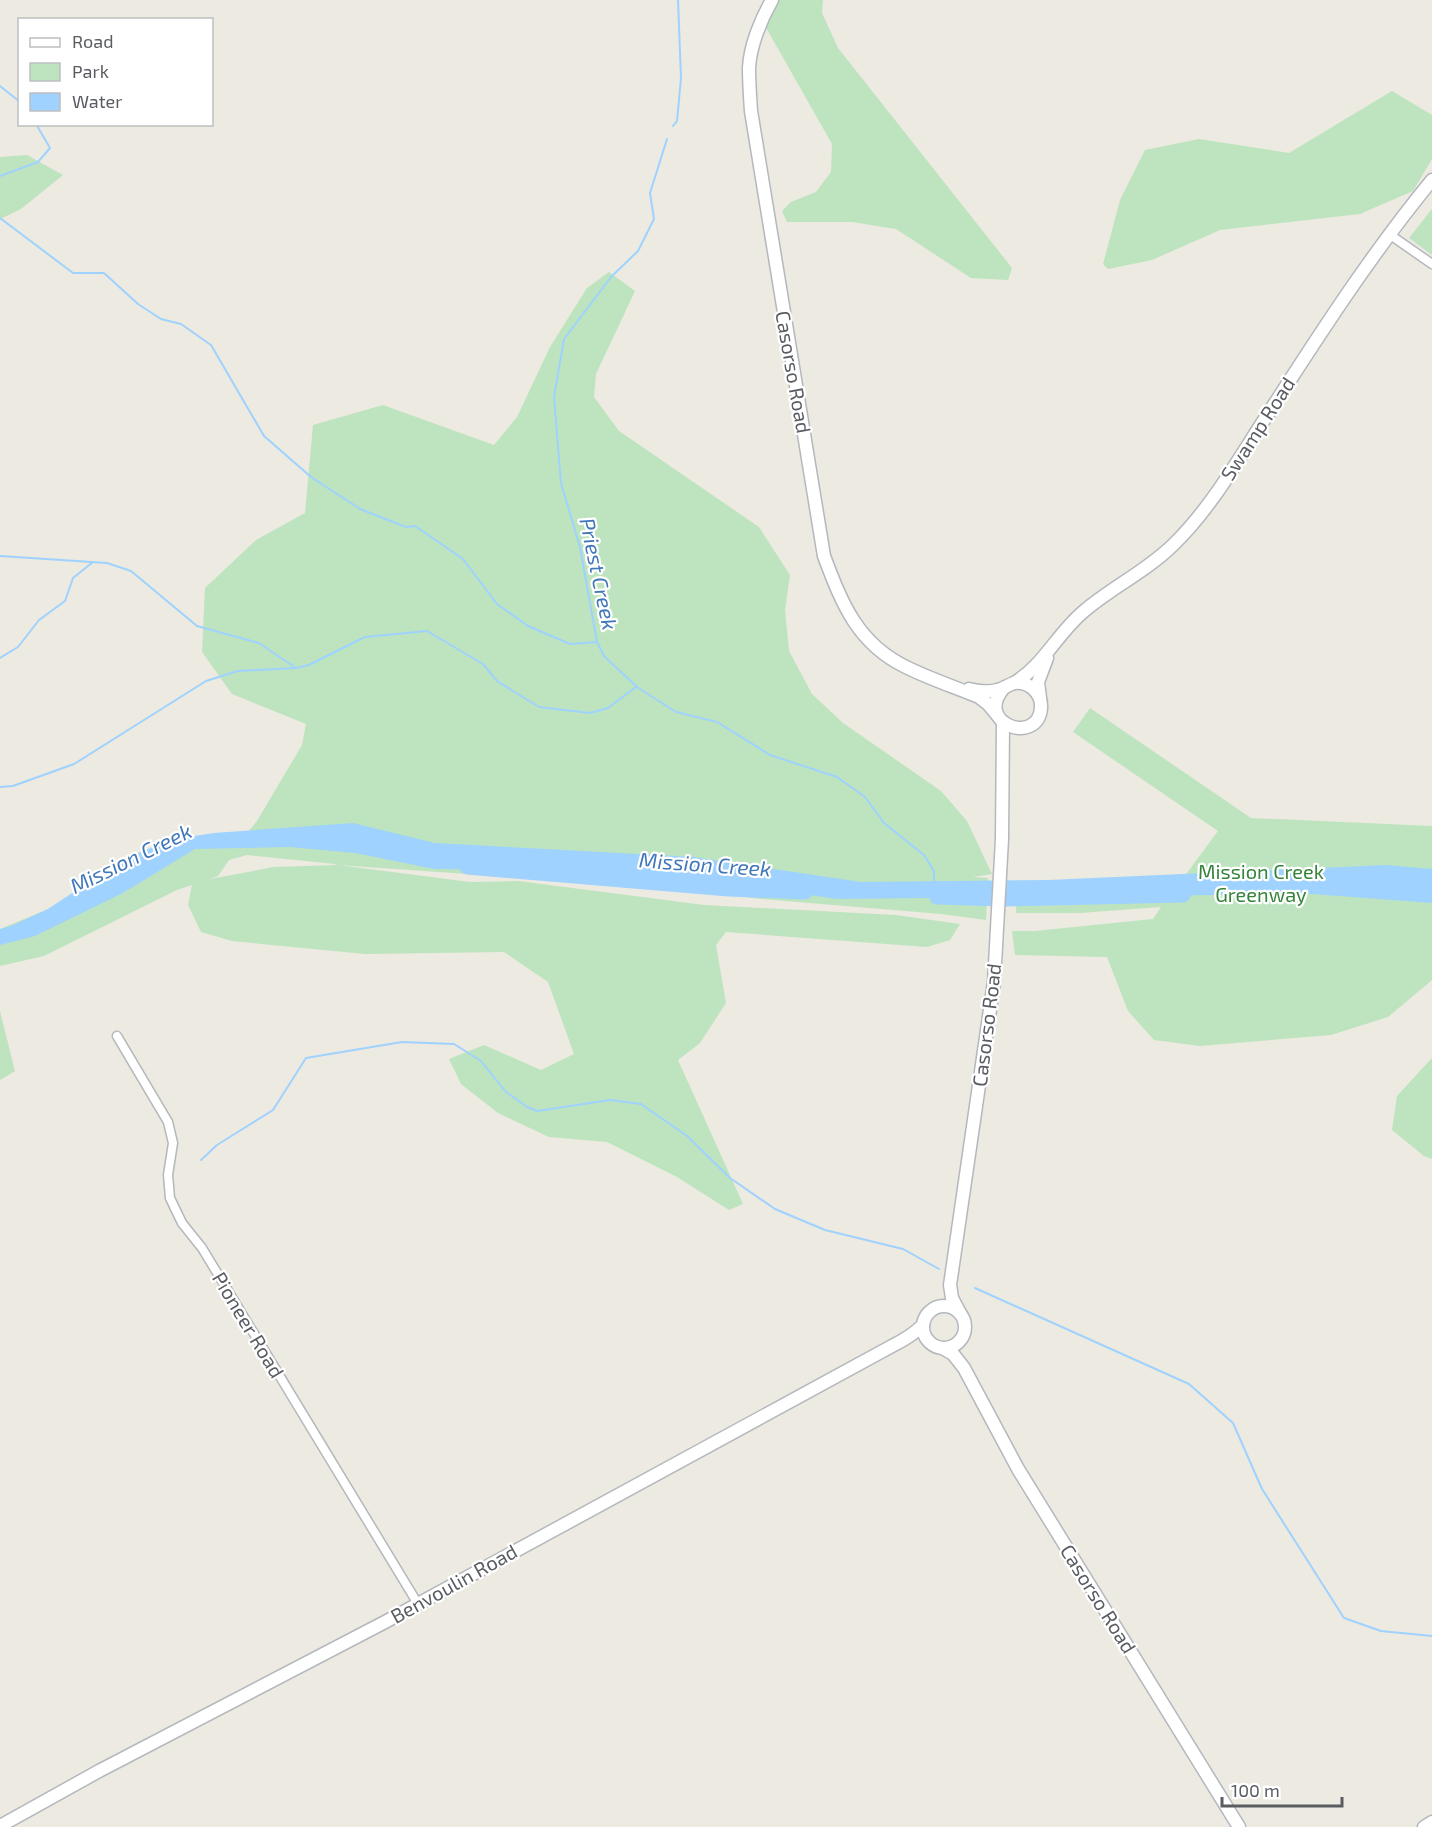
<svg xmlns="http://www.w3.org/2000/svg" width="1432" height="1827" font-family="'Exo 2',sans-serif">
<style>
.green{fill:#bde4be;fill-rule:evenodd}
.water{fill:#9fd2fe}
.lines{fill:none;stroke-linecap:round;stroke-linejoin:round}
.stream{stroke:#9fd2fe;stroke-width:2}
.river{stroke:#9fd2fe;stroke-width:15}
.street-casing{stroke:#b4b7bb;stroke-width:11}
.secondary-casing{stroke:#b4b8bd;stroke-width:15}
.street{stroke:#fff;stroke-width:8}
.secondary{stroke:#fff;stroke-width:12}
.labels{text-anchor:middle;stroke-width:4.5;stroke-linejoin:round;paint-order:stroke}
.street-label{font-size:20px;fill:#595d62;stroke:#fff}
.park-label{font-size:20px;fill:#36843b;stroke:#fff}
.water-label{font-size:21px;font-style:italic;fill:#4077b8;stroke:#fff}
</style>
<rect width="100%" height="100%" fill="#eceae1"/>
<g class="green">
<path d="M769 0H823L822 13 838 48 1012 268 1008 280 971 278 896 229 852 222H787L782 211 791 202 816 192 831 172 832 144 764 24Z"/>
<path d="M1392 91 1432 115V159L1413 191 1360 214 1220 230 1152 260 1108 269 1103 264 1120 200 1145 150 1199 139 1289 153Z"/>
<path d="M27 155 63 175 21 209 0 219V157Z"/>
<path d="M1432 209V255L1409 238Z"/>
<path d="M609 272 635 291 596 374 594 397 619 431 759 527 790 575 785 610 789 651 812 694 843 723 941 791 967 821 992 874 973 877 988 878 986 920 941 914 761 899 567 875 467 874 338 865 470 882 518 881 704 905 896 915 960 924 950 940 927 947 726 932 716 945 726 1003 700 1043 678 1060 743 1204 729 1210 677 1177 607 1142 549 1137 498 1113 461 1084 449 1059 484 1045 541 1070 574 1054 548 982 504 952 365 954 232 941 201 932 188 905 192 885 177 890 44 956 0 966V929L233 833H247L257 821 302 745 306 724 232 694 202 652 205 588 256 540 305 513 313 425 383 405 494 445 517 417 550 347 587 288ZM247 855 335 864 336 865 274 867 210 879 218 876 229 860Z"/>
<path d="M1090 708 1251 818 1432 826V980L1388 1017 1331 1035 1200 1046 1154 1040 1128 1011 1107 957 1015 955 1012 931H1035L1153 919 1161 907 1080 913H1016L1017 886 1184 877 1218 831 1073 732Z"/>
<path d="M0 1011 15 1071 0 1080Z"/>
<path d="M1432 1058V1159L1424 1156 1392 1130 1397 1096Z"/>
</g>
<path class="water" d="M353 823 435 843 694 857 861 882 1048 880 1387 865 1432 869V903L1312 894 837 899 741 885 662 883 578 871 434 869 355 853 289 847 195 849 123 893 35 936 0 945V929L11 926 48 909 125 858 174 839 214 833Z"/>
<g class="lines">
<g class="stream">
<path d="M0 86 20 102"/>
<path d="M673 126 677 121 681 78 678 0"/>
<path d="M667 139 650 193 654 219 638 251 611 277 564 339 554 397 561 483 580 547 597 642 604 656 637 687 676 712 717 722 770 755 837 777 865 797 884 823 924 855 934 871V882"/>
<path d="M0 176 38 162 50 148 36 124"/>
<path d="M0 218 73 273H104L138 304 161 319 181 324 211 345 264 436 311 477 360 509 406 527 415 526 434 539 463 559 497 604 528 626 570 644 597 642"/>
<path d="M0 556 107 563 131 571 197 626 259 643 296 668"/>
<path d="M0 658 18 647 39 620 65 601 73 578 93 562"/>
<path d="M0 787 13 786 74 764 206 681 238 671 296 668 309 665 365 637 427 631 483 664 497 681 539 707 590 713 608 708 636 687"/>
<path d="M201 1160 217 1145 273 1110 306 1058 402 1042 454 1044 481 1061 505 1091 527 1107 537 1111 610 1100 641 1104 687 1136 730 1178 775 1209 825 1230 903 1249 939 1269"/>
<path d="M975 1288 1189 1384 1233 1423 1262 1489 1344 1618 1381 1631 1432 1636"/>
</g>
<g class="river">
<path d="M467 867 729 889 805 892"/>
<path d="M937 897 1002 899 1183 895"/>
</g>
<g class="street-casing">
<g id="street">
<path d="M1389 234 1432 264"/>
<path d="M117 1036 168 1122 173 1143 168 1175 170 1198 182 1223 202 1248 418 1604"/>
</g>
</g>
<g class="secondary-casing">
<g id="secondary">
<path d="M772 0C761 19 750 46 749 68 749 82 750 97 751 111L824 556C842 604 858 644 906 667 930 679 955 687 979 697L988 704 998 716"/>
<path d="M1014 683C1043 666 1057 634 1083 612 1112 587 1147 571 1174 544 1213 506 1240 456 1270 411 1321 332 1372 253 1432 180"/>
<path d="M969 689C978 691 988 693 997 690 1003 689 1008 685 1014 683 1029 681 1042 693 1041 708 1038 746 974 724 1003 689"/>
<path d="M1040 698 1038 682 1047 658"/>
<circle cx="944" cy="1327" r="21"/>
<path d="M960 1313 952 1298 950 1285 994 982 1002 839 1003 722"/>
<path d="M944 1349 953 1354 964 1368 1018 1469 1239 1827"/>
<path d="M0 1826 99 1771 385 1622 892 1346C904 1340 913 1335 923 1325"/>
<path d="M1424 1827 1432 1822"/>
</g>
</g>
<use href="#street" class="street"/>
<use href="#secondary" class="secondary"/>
</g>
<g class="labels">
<g class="street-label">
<text transform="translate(793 372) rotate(80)" y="7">Casorso Road</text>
<text transform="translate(1258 429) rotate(-57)" y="7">Swamp Road</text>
<text transform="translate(987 1025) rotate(-83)" y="7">Casorso Road</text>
<text transform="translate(248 1325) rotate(59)" y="7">Pioneer Road</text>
<text transform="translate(454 1584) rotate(-29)" y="7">Benvoulin Road</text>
<text transform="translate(1098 1599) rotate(58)" y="7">Casorso Road</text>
</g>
<g class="park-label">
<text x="1261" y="879">Mission Creek<tspan x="1261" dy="23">Greenway</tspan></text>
</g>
<g class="water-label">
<text transform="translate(598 574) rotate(78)" y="7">Priest Creek</text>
<text transform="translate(131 859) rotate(-26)" y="7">Mission Creek</text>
<text transform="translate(705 865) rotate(4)" y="7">Mission Creek</text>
</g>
</g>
<rect x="18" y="18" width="195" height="108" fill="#ffffff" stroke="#bdbec0" stroke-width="1.5"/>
<rect x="30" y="38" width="30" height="9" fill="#ffffff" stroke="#bdbec0" stroke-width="1.5"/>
<text x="72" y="48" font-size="18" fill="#595d62">Road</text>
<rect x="30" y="63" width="30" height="18" fill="#bde4be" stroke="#bdbec0" stroke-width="1.5"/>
<text x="72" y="78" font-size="18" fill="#595d62">Park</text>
<rect x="30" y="93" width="30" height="18" fill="#9fd2fe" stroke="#bdbec0" stroke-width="1.5"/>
<text x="72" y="108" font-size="18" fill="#595d62">Water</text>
<path d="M1222 1797v9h120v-9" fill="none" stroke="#595d62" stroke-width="3"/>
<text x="1231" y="1797" font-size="18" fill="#595d62" stroke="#ffffff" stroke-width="4.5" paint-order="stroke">100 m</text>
</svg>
